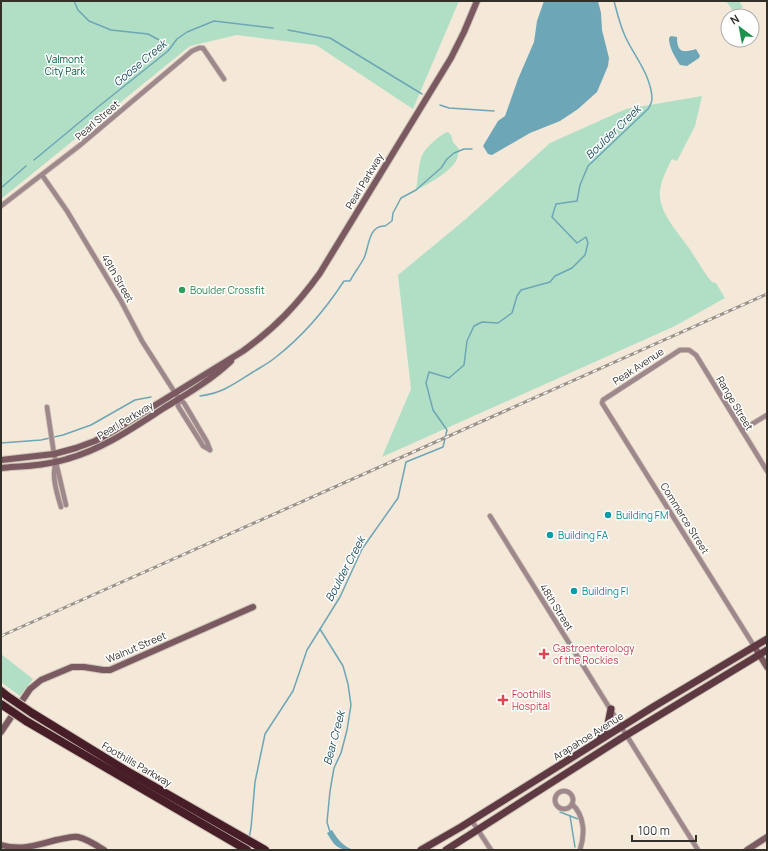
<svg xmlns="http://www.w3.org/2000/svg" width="768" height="851" font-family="Manrope,sans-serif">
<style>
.green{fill:#b1dfc6}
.water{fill:#6da6b6}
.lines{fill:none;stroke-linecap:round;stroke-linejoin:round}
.stream{stroke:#6da6b6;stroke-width:1.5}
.street-casing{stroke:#cdc3b6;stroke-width:6}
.secondary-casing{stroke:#cdc3b6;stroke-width:8}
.primary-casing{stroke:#cdc3b6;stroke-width:9}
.highway-casing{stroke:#cdc3b6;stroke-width:10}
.street{stroke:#9f888c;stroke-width:4.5}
.secondary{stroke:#7a5a60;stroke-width:6}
.primary{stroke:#5f3942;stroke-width:7}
.highway{stroke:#471e28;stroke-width:8}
.rail-casing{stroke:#9b9288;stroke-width:3}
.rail{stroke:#fff;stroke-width:1.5;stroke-dasharray:4.5;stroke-linecap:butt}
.highway-bridge-casing{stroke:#cdc3b6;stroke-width:10;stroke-linecap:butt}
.highway-bridge{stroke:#471e28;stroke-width:8}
.leisure-dot{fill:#2e9e5b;stroke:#fff;stroke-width:1.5}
.culture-dot{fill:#0f9aa8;stroke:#fff;stroke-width:1.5}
.health-dot{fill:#e0444e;stroke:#fff;stroke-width:1.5}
.labels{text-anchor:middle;stroke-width:3;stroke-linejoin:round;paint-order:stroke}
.park-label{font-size:10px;fill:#015c3b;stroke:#fff}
.street-label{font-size:10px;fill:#332f29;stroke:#fff}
.leisure-label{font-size:10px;fill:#27864d;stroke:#fff;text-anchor:start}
.culture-label{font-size:10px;fill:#0d838f;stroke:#fff;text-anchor:start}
.health-label{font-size:10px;fill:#be3a42;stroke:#fff;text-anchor:start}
.water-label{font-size:11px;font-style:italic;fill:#1c4e5b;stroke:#fff}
</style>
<rect width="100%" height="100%" fill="#f4e8d9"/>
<g class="green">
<path d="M1 1H459L413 109 316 45 237 35 190 46 1 199Z"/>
<path d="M726 1H739L743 7 734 12Z"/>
<path d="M702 96 695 126 677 161 672 159C667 169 661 180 660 191 658 212 678 232 689 248 695 257 701 267 707 276L712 282 716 283 725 298 675 326 382 457 411 389 398 275 467 218 550 143 626 109Z"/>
<path d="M448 132 451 135 453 142 459 149C458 153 458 158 456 161 450 172 427 185 416 190 418 180 418 168 421 158 423 150 440 134 448 132Z"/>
<path d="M1 654 33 679 20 696 1 682Z"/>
</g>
<g class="water">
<path d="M544 1H598L601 13 602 30 609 58 608 66 597 92 578 109 560 121 530 133 492 155 488 154 483 146 498 121 505 116 518 79 534 42 537 21Z"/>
<path d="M671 36 677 37C677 53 683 53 696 49L700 56 699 58 687 66 680 65C675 57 669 48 669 38Z"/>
<path d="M332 830C337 839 344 847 354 850 338 850 335 847 327 833Z"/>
</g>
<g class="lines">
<g class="stream">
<path d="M74 1 78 10 89 21 111 30 148 34 161 41"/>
<path d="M288 30 330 38 422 94"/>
<path d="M440 105 449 108 494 111"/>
<path d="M34 160 98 107 168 51 177 39 187 32 214 21 273 28"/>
<path d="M1 188 26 166"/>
<path d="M200 396C223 393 234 384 253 372 261 367 269 363 276 357 303 336 325 310 344 281H350C354 273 360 266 364 258 369 248 368 225 385 226L392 221 393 213 401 198 416 190 441 168 447 159 454 153 464 149H472"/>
<path d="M1 443 41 440 63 435 91 425 135 400 151 397"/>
<path d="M320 629 343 666 348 684 351 705 347 730 341 753 334 768 330 791 327 822 330 832"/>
<path d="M560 812 578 819"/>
<path d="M570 816 575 847"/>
<path d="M249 838 251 828 255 782 265 734 293 691 307 650 340 597 362 549 398 498 406 462 443 447 447 430 433 410 426 383 429 372 449 378 464 365 467 341 474 326 482 322 498 323 512 313 517 296 521 290 550 282 555 276 572 268 585 255 588 243 586 237 577 243 552 217 556 204 577 201 580 185 588 166 648 109C650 106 652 101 652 98 651 75 634 56 625 36 620 25 617 13 614 1"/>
</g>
<g class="street-casing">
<g id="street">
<path d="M42 175 67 211 121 301 142 341 179 399 184 403 207 442 210 450"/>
<path d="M1 206 79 146 192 51 199 48H203L224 79"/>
<path d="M179 399 178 406 200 441 203 446 210 450"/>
<path d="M47 407 54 454 66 505"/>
<path d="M742 430 767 415"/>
<path d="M56 462C51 475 57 494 61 507"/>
<path d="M490 516 698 850"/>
<path d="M754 646 602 403 603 400 680 350H689L696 355 767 471"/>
<circle cx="564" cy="800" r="9"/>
<path d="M572 804C585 816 585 835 580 850"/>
<path d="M472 821 491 850"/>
</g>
</g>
<g class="secondary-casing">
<g id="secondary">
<path d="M1 460 54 454 76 448 95 441 115 430 243 351C275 328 297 305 320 273L451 58 464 32 477 1"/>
<path d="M1 468C23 466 45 466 67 459 103 449 133 428 164 408 187 394 211 380 231 361"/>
<path d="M754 646 767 667"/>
<path d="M1 732 30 689 41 680 72 667H84L103 670H110L253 607"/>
<path d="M1 845C20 851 38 845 56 840 64 839 71 836 78 837 87 839 96 845 104 850"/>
<path d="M747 850 767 837"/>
</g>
</g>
<g class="primary-casing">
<g id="primary">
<path d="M600 739 608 724 611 709"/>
<path d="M421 850 461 827 653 707 767 639"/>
<path d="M446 850 620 739 767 650"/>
</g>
</g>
<g class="highway-casing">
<g id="highway">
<path d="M1 691 7 696"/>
<path d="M32 713 125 770 265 850"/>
<path d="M26 721 247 850"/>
</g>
</g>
<use href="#street" class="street"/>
<use href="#secondary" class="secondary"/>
<use href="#primary" class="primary"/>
<use href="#highway" class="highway"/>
<g class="rail-casing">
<path id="rail" d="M1 636 767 294"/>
</g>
<use href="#rail" class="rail"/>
<g class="highway-bridge-casing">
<g id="highway-bridge">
<path d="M7 696 32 713"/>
<path d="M1 704 26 721"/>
</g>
</g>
<use href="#highway-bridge" class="highway-bridge"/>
</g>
<circle class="leisure-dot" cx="182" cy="290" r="4"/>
<g class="culture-dot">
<circle cx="608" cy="515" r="4"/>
<circle cx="550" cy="535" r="4"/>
<circle cx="574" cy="591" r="4"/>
</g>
<g class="health-dot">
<path d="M542 648h4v4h4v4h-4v4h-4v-4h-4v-4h4z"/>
<path d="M501 694h4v4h4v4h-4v4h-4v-4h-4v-4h4z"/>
</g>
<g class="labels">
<g class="park-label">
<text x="65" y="63">Valmont<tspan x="65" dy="12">City Park</tspan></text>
</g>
<g class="street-label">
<text transform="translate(97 120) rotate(-41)" y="4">Pearl Street</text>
<text transform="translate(364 181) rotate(-59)" y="4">Pearl Parkway</text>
<text transform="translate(118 278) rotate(60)" y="4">49th Street</text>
<text transform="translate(638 366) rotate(-33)" y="4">Peak Avenue</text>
<text transform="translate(735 403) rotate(59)" y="4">Range Street</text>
<text transform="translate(125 420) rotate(-31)" y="4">Pearl Parkway</text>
<text transform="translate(685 518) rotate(58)" y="4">Commerce Street</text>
<text transform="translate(557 607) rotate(58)" y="4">48th Street</text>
<text transform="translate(136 647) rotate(-23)" y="4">Walnut Street</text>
<text transform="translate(588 736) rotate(-32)" y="4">Arapahoe Avenue</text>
<text transform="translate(137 764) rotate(30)" y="4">Foothills Parkway</text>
</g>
<g class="leisure-label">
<text x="190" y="294">Boulder Crossfit</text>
</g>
<g class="culture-label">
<text x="616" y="519">Building FM</text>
<text x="558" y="539">Building FA</text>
<text x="582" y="595">Building FI</text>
</g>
<g class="health-label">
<text x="553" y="652">Gastroenterology<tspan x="553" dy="12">of the Rockies</tspan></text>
<text x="512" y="698">Foothills<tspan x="512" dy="12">Hospital</tspan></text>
</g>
<g class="water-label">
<text transform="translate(140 63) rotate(-40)" y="4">Goose Creek</text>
<text transform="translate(613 132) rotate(-44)" y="4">Boulder Creek</text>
<text transform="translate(345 569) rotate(-62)" y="4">Boulder Creek</text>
<text transform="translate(334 738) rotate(-75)" y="4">Bear Creek</text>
</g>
</g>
<rect width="768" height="851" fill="none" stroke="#332f29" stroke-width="4"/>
<g transform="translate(740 28) rotate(328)"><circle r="19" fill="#ffffff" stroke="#adaca9"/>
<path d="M0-3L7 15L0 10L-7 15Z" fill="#1e924c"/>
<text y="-6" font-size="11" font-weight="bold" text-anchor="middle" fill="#332f29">N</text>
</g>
<path d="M632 835v6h64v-6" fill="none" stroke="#332f29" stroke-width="2"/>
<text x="638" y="835" font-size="12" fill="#332f29" stroke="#ffffff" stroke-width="3" paint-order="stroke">100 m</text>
</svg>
